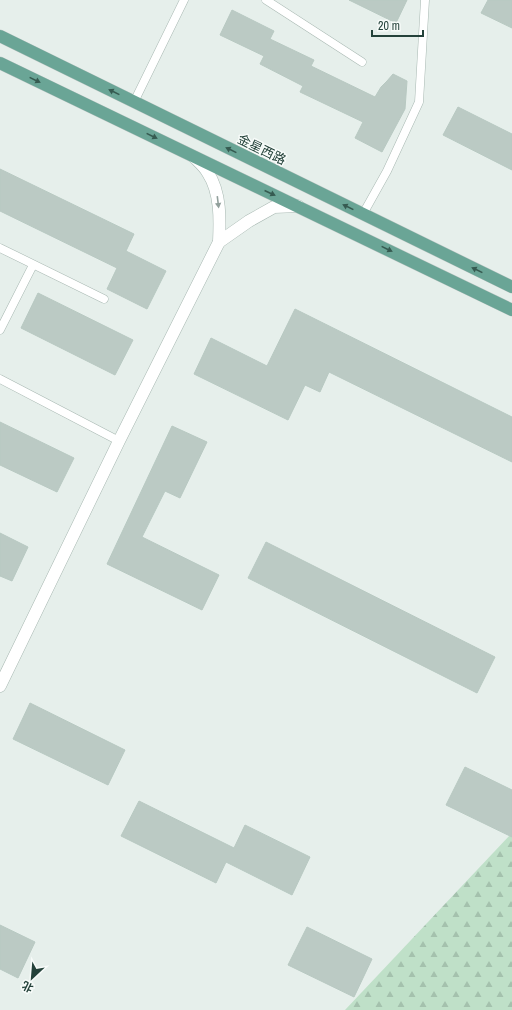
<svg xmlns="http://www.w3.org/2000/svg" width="512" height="1010" font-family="'Archivo Narrow','Noto Sans SC',sans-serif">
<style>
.forest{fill:url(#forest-firs)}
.building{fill:#bbcac4;stroke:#b8c9c2}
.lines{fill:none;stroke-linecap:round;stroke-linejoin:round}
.lane-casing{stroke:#a8b8b2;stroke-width:9}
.street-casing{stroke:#a8b8b2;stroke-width:13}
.primary-casing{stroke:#c2cac8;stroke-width:13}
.lane{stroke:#fff;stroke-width:8}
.street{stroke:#fff;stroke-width:12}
.primary{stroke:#6aa596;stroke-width:12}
.oneway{fill:#365b51}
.oneway2{fill:#92a09c}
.labels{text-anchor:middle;stroke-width:3;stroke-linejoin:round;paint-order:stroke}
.street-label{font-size:13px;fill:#24423a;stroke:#f7fbf9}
</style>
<defs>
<pattern id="forest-firs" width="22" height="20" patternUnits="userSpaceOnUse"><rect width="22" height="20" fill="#bfe0c8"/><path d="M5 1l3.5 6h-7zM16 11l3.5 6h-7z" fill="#a4c1ad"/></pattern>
</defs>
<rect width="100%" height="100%" fill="#e6efeb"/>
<path class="forest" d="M512 833V1010H345Z"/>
<g class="building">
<path d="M349 0H407L396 23Z"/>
<path d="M488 0H512V28L481 13Z"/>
<path d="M232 10 274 31 270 39 314 60 311 66 375 97 381 87 387 81 393 74 407 81 405 109 382 152 355 138 363 122 300 92 303 86 260 64 264 56 220 35Z"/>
<path d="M458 107 512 134V170L443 135Z"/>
<path d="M0 169 134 234 126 251 166 271 147 309 107 289 117 268 0 211Z"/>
<path d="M38 293 133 340 115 375 21 328Z"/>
<path d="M295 309 512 417V462L329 372 320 392 305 385 288 420 194 374 211 338 267 366Z"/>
<path d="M0 422 74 458 57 492 0 465Z"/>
<path d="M172 426 207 442 180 498 165 491 142 537 219 575 202 610 107 564Z"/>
<path d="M0 533 28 547 12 581 0 576Z"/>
<path d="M266 542 495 657 477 693 248 578Z"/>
<path d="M30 703 125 750 108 785 13 739Z"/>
<path d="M465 767 512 790V837L446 805Z"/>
<path d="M139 801 234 848 245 825 310 857 292 895 226 862 216 883 121 836Z"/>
<path d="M0 925 35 942 18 978 0 969Z"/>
<path d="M307 927 372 959 354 997 288 965Z"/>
</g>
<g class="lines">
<g class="lane-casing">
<g id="lane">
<path d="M266 0 362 62"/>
<path d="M134 102 184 0"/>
<path d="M363 214 387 171 419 102 425 0"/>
<path d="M0 248 104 299"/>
<path d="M0 330 33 265"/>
<path d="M0 379 119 441"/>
</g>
</g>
<g class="street-casing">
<g id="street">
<path d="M219 242 249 221 274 207 298 206"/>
<path d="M0 686 119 441 219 242C220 220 221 193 208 173 205 167 199 162 194 157"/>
</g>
</g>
<g class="primary-casing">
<g id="primary">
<path d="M0 36 512 287"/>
<path d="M0 63 512 310"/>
</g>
</g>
<use href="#lane" class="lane"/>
<use href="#street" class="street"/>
<use href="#primary" class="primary"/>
</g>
<defs><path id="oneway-solid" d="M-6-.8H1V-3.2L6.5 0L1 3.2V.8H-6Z"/></defs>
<g class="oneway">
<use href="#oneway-solid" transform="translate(35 80) rotate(26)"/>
<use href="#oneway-solid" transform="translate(114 92) rotate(-154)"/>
<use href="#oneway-solid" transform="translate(152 136) rotate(26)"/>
<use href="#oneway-solid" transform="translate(231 150) rotate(-154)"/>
<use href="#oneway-solid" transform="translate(270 193) rotate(25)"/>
<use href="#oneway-solid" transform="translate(348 207) rotate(-154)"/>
<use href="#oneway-solid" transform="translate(387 249) rotate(26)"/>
<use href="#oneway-solid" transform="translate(477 270) rotate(-154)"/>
</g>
<use class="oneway2" href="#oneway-solid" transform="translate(218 202) rotate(83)"/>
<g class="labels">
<g class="street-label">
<text transform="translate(262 149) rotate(26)" y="5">金星西路</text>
</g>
</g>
<g transform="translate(32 978) rotate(206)" stroke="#f7fbf9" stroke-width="3" paint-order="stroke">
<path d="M0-3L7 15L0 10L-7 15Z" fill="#24423a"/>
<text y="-6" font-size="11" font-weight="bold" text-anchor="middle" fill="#24423a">北</text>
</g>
<path d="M372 30v6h51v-6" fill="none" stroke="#24423a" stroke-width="2"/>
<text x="378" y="30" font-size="12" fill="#24423a" stroke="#f7fbf9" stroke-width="3" paint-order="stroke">20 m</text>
</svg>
